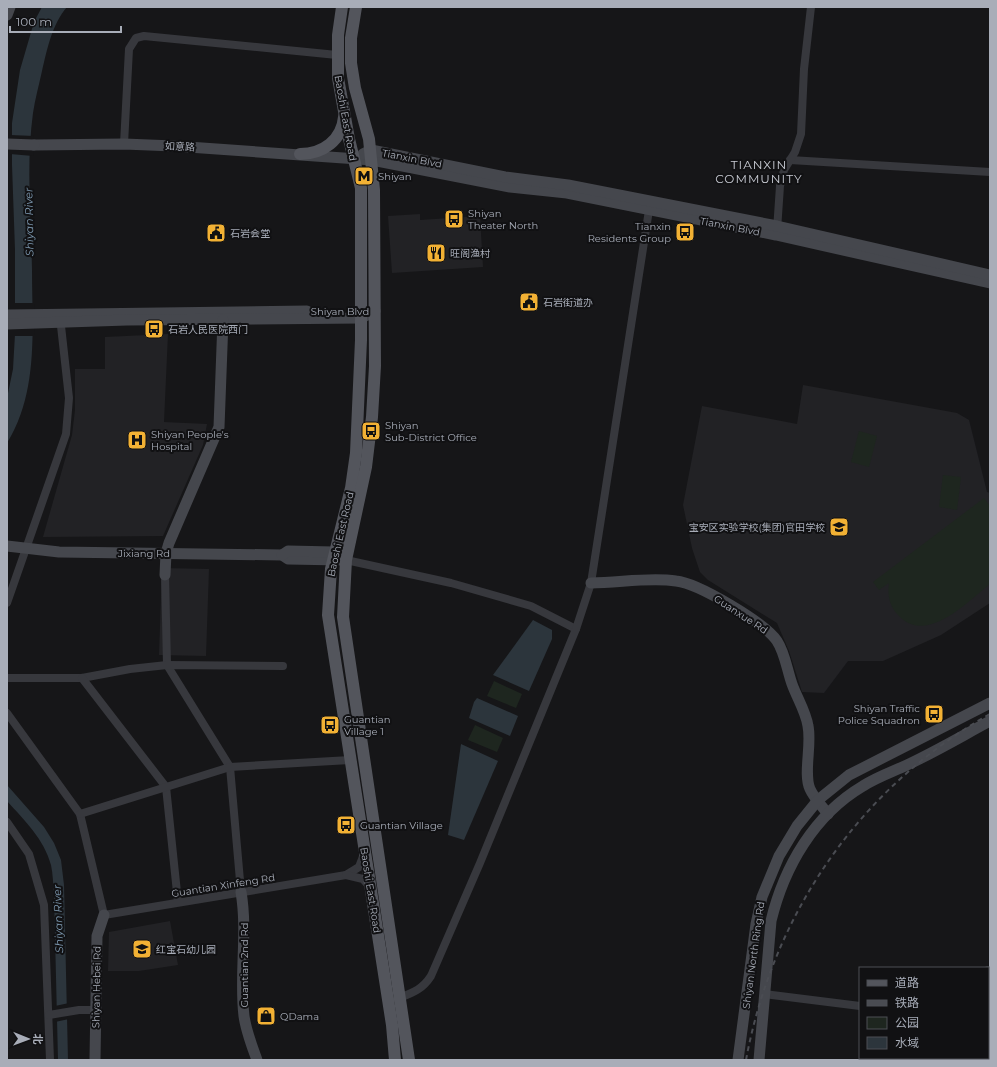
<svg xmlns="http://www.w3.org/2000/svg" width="997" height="1067" font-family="Montserrat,'Noto Sans SC',sans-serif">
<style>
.built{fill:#222225}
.green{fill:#1e261f}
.water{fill:#2c353c}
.pier{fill:#161618}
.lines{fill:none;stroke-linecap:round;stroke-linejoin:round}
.street{stroke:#37383d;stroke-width:8}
.secondary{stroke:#45474d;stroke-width:11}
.primary{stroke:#53555c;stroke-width:12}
.rail{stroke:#4a4c52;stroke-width:2;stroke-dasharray:5 4;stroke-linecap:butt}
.secondary-bridge{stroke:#45474d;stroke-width:11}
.labels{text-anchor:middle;stroke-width:4;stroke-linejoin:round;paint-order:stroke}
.street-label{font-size:10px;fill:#a8adb8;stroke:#111113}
.poi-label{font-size:10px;fill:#a8adb8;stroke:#111113;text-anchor:start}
.water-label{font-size:11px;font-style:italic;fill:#7f9bb3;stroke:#111113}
.quarter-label{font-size:12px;letter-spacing:1px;fill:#c9ccd4;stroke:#111113}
</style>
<rect width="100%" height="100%" fill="#161618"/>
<g class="built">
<path d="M420 214V220L480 216 483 267 392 273 388 216Z"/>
<path d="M168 334 164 422 207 424 203 445 163 536 43 537 72 435 75 410V369H105V337Z"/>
<path d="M803 385 957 413 969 420 987 492 990 493V603L941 635 883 661H848L824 693 802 692 789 651 777 623 708 580 700 572 692 548 683 505 702 406 797 424Z"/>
<path d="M162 568 209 569 206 656 159 655Z"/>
<path d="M170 921 178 965 139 971H108L109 932Z"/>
</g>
<g class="green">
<path d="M859 431 877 436 869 467 851 462Z"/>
<path d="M943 475 961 477 957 510 939 507Z"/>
<path d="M984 498 990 506V584C967 602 927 645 899 616 890 607 887 596 889 583L879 590 873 582Z"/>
<path d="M494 681 522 694 516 708 487 696Z"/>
<path d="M475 725 503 738 497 752 468 740Z"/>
</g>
<g class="water">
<path d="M42 7H67C52 24 47 50 42 71 39 85 35 99 33 113 26 164 31 218 32 270 32 328 39 391 7 443V398L13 369 15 334V250L12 165V123L20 70 34 22Z"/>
<path d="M533 620 552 630V639L529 691 493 675Z"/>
<path d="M477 698 518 716 510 736 469 718 474 702Z"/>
<path d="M461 744 498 761 464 840 448 835Z"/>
<path d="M7 785 44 827 54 843 61 860 64 885 68 1060H58L54 894C53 884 53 874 51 865 44 839 25 821 7 801Z"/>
</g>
<g class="pier">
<path d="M10 135 34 136 33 156 10 154Z"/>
<path d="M13 303H34L35 336H13Z"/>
<path d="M69 1003V1019L55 1022V1006Z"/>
</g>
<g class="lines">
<g class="street">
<path d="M124 144 129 49 136 38 144 36 337 55"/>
<path d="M790 160 990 172"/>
<path d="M777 230 780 186 784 170 795 152 801 134 804 69 811 7"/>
<path d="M346 560 451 583 531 606 576 629"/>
<path d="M165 575 167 665 230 767 241 892"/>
<path d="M7 603 66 434 69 398 60 317"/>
<path d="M7 678H82L130 669 167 665 283 666"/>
<path d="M82 678 166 787 178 902"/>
<path d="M7 713 80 814 104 915 346 875 359 867 364 854"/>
<path d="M80 814 230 767 350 760"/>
<path d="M7 822 29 854 44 905 50 1060"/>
<path d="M346 875 363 879 370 887"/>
<path d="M988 970H990"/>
<path d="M764 994 860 1006"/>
<path d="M397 999C412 993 422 990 431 976L480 863 576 629 591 583 649 210"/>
<path d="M49 1015 79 1010H96"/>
<path d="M922 1060 923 1058"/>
</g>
<g class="secondary">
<path d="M7 15 10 7"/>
<path d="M34 145 124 144 174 146 372 160 510 187 567 193 776 235 990 283"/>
<path d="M363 154 371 150 505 177 568 185 777 226 990 275"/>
<path d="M7 315 307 311"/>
<path d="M7 324 127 320 361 318 375 311"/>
<path d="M7 546 59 552 282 555 288 559 341 560"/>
<path d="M282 555 288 551 334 552 342 557"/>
<path d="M165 575 166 553 169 543 219 427 223 320"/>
<path d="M591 583C619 583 648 577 676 581 698 583 765 623 777 641 785 653 787 670 792 684 797 698 806 712 808 726 812 745 803 774 810 789 814 798 822 806 828 814"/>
<path d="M241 892C248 933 239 975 244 1016 246 1031 252 1046 257 1060"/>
<path d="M95 1060 97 936 104 915"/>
<path d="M738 1060 756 924 762 897 779 856 797 826 818 800 849 775 990 703"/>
<path d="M759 1060 771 921C784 867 814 815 863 786 877 777 892 772 907 765 935 752 962 736 990 721"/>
</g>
<g class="primary">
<path d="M342 7 338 35V78L349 139 361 188V340L356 453 351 488 331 569 328 615 392 1025 395 1060"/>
<path d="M356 7 351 38V63L355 88 369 139 374 190 375 366 372 417 366 467 346 560 343 617 409 1060"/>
<path d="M300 154C323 154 342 140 344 117"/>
</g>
<path class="rail" d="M746 1060C773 914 860 787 990 714"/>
<path class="secondary-bridge" d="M7 144 34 145"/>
</g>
<defs>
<g id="metro-square" transform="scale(1)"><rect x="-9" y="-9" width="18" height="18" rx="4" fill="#f2b134" stroke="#111113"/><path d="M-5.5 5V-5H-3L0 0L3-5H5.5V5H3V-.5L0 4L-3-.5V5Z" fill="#111"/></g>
<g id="bus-square" transform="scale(1)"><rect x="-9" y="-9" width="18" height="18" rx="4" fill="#f2b134" stroke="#111113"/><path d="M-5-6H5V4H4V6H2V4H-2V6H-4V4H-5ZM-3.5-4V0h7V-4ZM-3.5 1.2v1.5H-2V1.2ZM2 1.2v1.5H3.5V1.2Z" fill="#111"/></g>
<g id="civic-square" transform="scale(1)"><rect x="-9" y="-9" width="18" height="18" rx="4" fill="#f2b134" stroke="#111113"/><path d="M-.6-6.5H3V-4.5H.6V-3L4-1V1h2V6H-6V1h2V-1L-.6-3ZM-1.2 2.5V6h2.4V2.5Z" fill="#111"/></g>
<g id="restaurant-square" transform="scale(1)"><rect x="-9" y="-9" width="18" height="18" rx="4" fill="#f2b134" stroke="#111113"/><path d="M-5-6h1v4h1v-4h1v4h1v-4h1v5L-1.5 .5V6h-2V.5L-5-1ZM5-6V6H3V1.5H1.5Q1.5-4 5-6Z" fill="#111"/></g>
<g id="hospital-square" transform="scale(1)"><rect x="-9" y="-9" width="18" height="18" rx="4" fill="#f2b134" stroke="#111113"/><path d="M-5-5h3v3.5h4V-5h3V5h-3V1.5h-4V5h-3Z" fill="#111"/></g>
<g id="school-square" transform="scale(1)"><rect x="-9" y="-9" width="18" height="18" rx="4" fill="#f2b134" stroke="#111113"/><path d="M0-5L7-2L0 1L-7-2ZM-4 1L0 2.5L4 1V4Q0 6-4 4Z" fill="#111"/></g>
<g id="shop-square" transform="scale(1)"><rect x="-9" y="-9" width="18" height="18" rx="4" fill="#f2b134" stroke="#111113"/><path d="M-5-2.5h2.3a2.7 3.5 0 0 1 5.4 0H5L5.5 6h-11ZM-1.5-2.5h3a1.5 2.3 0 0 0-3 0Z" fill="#111"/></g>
</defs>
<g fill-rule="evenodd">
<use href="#metro-square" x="364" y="176"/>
<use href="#bus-square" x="454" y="219"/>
<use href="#bus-square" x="685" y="232"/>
<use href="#civic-square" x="216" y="233"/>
<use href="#restaurant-square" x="436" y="253"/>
<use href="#civic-square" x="529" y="302"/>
<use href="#bus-square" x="154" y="329"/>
<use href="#bus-square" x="371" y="431"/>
<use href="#hospital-square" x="137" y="440"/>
<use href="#school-square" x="839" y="527"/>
<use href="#bus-square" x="934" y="714"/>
<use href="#bus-square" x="330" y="725"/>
<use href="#bus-square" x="346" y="825"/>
<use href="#school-square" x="142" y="949"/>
<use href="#shop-square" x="266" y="1016"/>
</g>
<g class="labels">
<g class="street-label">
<text transform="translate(346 118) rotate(80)" y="4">Baoshi East Road</text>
<text transform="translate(180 146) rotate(3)" y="4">如意路</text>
<text transform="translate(412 158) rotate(11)" y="4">Tianxin Blvd</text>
<text transform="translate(730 226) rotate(11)" y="4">Tianxin Blvd</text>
<text x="340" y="315">Shiyan Blvd</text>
<text transform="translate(340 534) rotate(-77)" y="4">Baoshi East Road</text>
<text x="144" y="557">Jixiang Rd</text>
<text transform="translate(741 614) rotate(33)" y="4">Guanxue Rd</text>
<text transform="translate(223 885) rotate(-9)" y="4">Guantian Xinfeng Rd</text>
<text transform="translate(371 890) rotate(81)" y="4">Baoshi East Road</text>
<text transform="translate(753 955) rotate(-82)" y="4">Shiyan North Ring Rd</text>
<text transform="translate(244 965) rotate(-90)" y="4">Guantian 2nd Rd</text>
<text transform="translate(96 987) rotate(-89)" y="4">Shiyan Hebei Rd</text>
</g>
<g class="poi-label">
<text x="378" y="180">Shiyan</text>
<text x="468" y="217">Shiyan<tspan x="468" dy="12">Theater North</tspan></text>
<text x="671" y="230" text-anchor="end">Tianxin<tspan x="671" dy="12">Residents Group</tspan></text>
<text x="230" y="237">石岩会堂</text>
<text x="450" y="257">旺阁渔村</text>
<text x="543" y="306">石岩街道办</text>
<text x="168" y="333">石岩人民医院西门</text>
<text x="385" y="429">Shiyan<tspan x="385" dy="12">Sub-District Office</tspan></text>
<text x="151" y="438">Shiyan People's<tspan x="151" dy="12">Hospital</tspan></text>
<text x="825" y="531" text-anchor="end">宝安区实验学校(集团)官田学校</text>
<text x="920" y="712" text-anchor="end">Shiyan Traffic<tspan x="920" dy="12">Police Squadron</tspan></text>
<text x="344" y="723">Guantian<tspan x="344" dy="12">Village 1</tspan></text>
<text x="360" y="829">Guantian Village</text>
<text x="156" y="953">红宝石幼儿园</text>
<text x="280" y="1020">QDama</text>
</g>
<g class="water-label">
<text transform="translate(29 222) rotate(-91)" y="4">Shiyan River</text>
<text transform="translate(58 919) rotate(-92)" y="4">Shiyan River</text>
</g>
<g class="quarter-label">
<text x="759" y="169">TIANXIN<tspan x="759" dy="14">COMMUNITY</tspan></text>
</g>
</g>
<rect width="997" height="1067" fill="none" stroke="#a8adb8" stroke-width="16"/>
<rect x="859" y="967" width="130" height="92" fill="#111113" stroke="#4d4f55"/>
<rect x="867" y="980" width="20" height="6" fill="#53555c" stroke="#4d4f55"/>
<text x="895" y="987" font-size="12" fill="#a8adb8">道路</text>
<rect x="867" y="1000" width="20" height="6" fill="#4a4c52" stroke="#4d4f55"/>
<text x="895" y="1007" font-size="12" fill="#a8adb8">铁路</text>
<rect x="867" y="1017" width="20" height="12" fill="#1e261f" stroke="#4d4f55"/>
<text x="895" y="1027" font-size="12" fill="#a8adb8">公园</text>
<rect x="867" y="1037" width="20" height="12" fill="#2c353c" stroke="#4d4f55"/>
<text x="895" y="1047" font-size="12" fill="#a8adb8">水域</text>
<g transform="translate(28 1039) rotate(91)" stroke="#111113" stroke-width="3" paint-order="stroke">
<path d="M0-3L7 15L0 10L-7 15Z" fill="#a8adb8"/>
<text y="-6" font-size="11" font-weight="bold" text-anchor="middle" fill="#a8adb8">北</text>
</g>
<path d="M10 26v6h111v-6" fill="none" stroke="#a8adb8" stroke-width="2"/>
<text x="16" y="26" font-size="12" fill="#a8adb8" stroke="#111113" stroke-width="3" paint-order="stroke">100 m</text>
</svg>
